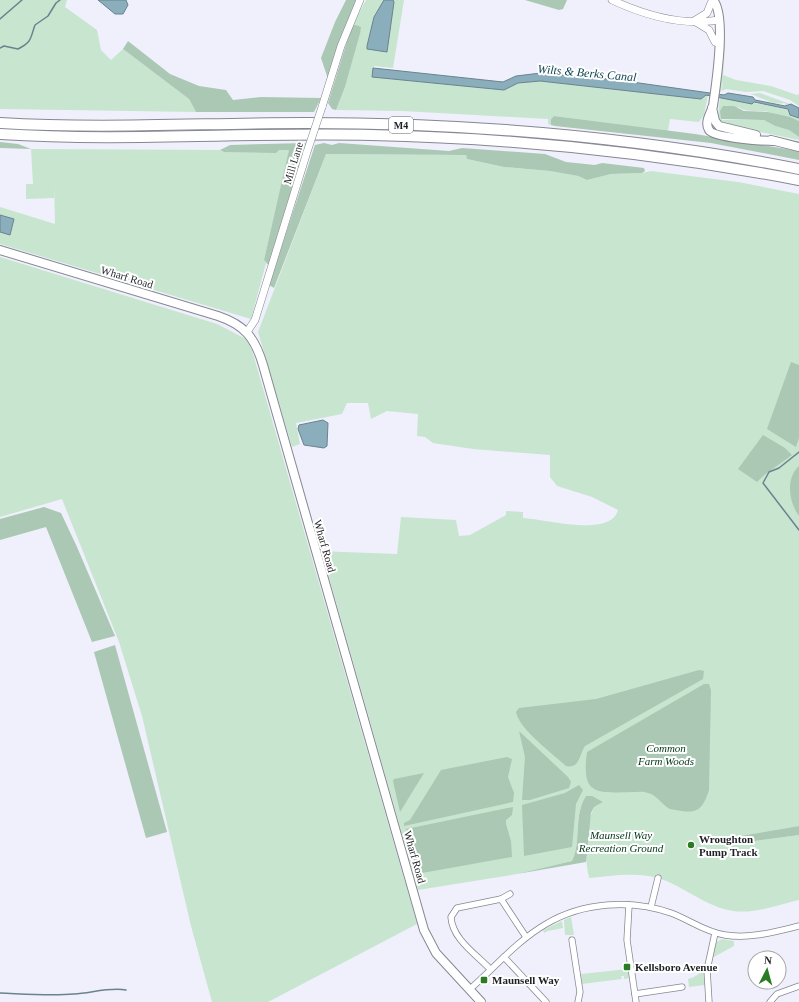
<svg xmlns="http://www.w3.org/2000/svg" width="799" height="1002" font-family="'Times New Roman',serif">
<style>
.green{fill:#c8e5d0}
.forest{fill:#aac8b3}
.water{fill:#8aaebb;stroke:#6a838e}
.lines{fill:none;stroke-linecap:round;stroke-linejoin:round}
.stream{stroke:#6a838e;stroke-width:1.5}
.minor-casing{stroke:#868792;stroke-width:7}
.tertiary-casing{stroke:#868792;stroke-width:8}
.secondary-casing{stroke:#868792;stroke-width:10}
.motorway-casing{stroke:#868792;stroke-width:12}
.minor{stroke:#fff;stroke-width:5.5}
.tertiary{stroke:#fff;stroke-width:7}
.secondary{stroke:#fff;stroke-width:8}
.motorway{stroke:#fff;stroke-width:10}
.tertiary-bridge-casing{stroke:#868792;stroke-width:8;stroke-linecap:butt}
.tertiary-bridge{stroke:#fff;stroke-width:7}
.poi-dot{fill:#2b7b25;stroke:#fff;stroke-width:1.5}
.labels{text-anchor:middle;stroke-width:4;stroke-linejoin:round;paint-order:stroke}
.shield{fill:#fff;stroke:#626366;stroke-width:1}
.shield-label{font-size:10px;font-weight:bold;fill:#1f2024}
.street-label{font-size:11px;fill:#1f2024;stroke:#fff}
.park-label{font-size:11px;font-style:italic;fill:#003418;stroke:#fff}
.poi-label{font-size:11px;font-weight:bold;fill:#1f2024;stroke:#fff;text-anchor:start}
.water-label{font-size:12px;font-style:italic;fill:#104454;stroke:#fff}
</style>
<rect width="100%" height="100%" fill="#eff0fc"/>
<g class="green">
<path d="M0 0H67L65 7 97 30 101 50 111 60 123 49 189 99 196 112 0 109Z"/>
<path d="M366 0H384L387 52 393 0H404L393 68 374 66 373 77 508 88 518 83 540 81 701 99 706 95H708L704 115 699 122 670 119 668 131 554 116 551 119V125L548 124V119L403 111 336 110 345 87 360 34 352 26Z"/>
<path d="M723 14 725 48 723 75 736 80 771 86 797 95 799 94V106L790 100 763 91 746 92 726 89 722 91 723 79 721 92 719 91 722 61 720 15Z"/>
<path d="M760 93 790 104 785 105V103C772 106 762 97 750 94Z"/>
<path d="M720 97 788 109 790 115 799 118V121C789 118 779 115 769 112 758 109 748 114 738 107L721 120H764L775 126 789 130 799 137V140L727 125 720 121 718 116Z"/>
<path d="M31 149 220 150 224 152 290 149 264 260 266 263 251 319 0 244V232L10 234 14 220 0 215V207L55 224 54 184V198L26 199V184H33Z"/>
<path d="M326 154 466 155 467 159 504 167 550 171 578 176 587 180 611 174 642 173 651 171 738 182 799 194V826L717 840 732 844 799 835V900C778 905 755 914 733 911 706 907 684 886 658 878 636 872 611 876 589 878 584 856 585 828 594 807L603 802 586 796C573 816 582 841 572 861L517 874 418 890 323 556 318 551 397 554 401 517 456 520 459 536 470 535 506 515V511L523 512V518C545 519 611 538 618 510L592 497 557 486 550 477V455L473 449 433 443 425 437 417 436 418 414 387 411 371 419 368 403H347L342 414 296 423 300 444 292 447 258 332Z"/>
<path d="M0 257 217 324 246 339 252 350 417 924 268 1002H212L191 926 142 716 119 642 62 499 0 517Z"/>
<path d="M571 917 574 935H565L564 920Z"/>
<path d="M562 921 563 928 548 931 544 933 543 930Z"/>
<path d="M722 939 734 941V946L712 958 715 943Z"/>
<path d="M628 969 629 978 624 979V976H621L622 979 582 984 581 974Z"/>
<path d="M703 971 705 985 689 987 688 979 694 977Z"/>
</g>
<g class="forest">
<path d="M346 0H357L328 79 321 58 335 22Z"/>
<path d="M525 0H567L563 9 559 10Z"/>
<path d="M356 25 361 27 360 34 345 87 336 110 332 109 328 103 349 35 352 26Z"/>
<path d="M128 41 170 74 199 86 226 90 233 100 261 97 321 98 314 112H196L189 99 123 49Z"/>
<path d="M723 106H734L744 111 768 112 790 117 799 121V137L789 130 775 126 764 120 721 119 720 111Z"/>
<path d="M554 116 695 134 799 151V160L711 143 555 126 551 125V119Z"/>
<path d="M0 142 18 144 31 149 0 148Z"/>
<path d="M306 143 269 266 264 260 289 150H279L276 153 224 152 220 150 230 145Z"/>
<path d="M324 143 332 145 339 143 449 151 462 148 545 154 566 162 595 165 602 163 644 168 645 171 642 173 611 174 587 180 578 176 550 171 504 167 467 159 466 155 326 154 274 288 269 285 315 145Z"/>
<path d="M791 362 799 365V438L796 447 767 429Z"/>
<path d="M763 435 785 448 792 455 763 476 757 482 738 469Z"/>
<path d="M799 466V516C789 502 785 479 799 466Z"/>
<path d="M44 507 61 513 77 547 115 636 92 642 46 527 0 540V519Z"/>
<path d="M115 645 167 832 146 838 94 652Z"/>
<path d="M699 670 704 671 703 679 585 746C579 755 580 769 566 766 553 754 519 729 516 712L519 708 596 699Z"/>
<path d="M704 684H709L711 690 709 790C704 805 700 814 682 811 678 810 673 810 670 809 662 805 657 795 648 793 643 791 637 792 633 792 596 793 581 796 587 752Z"/>
<path d="M519 731 568 777 571 782 569 788 530 800H522L525 757Z"/>
<path d="M507 757 512 759 508 777 514 793 513 802 404 826V823L410 820 441 770Z"/>
<path d="M424 773 400 812 393 781 394 779Z"/>
<path d="M579 785 583 790 576 804 572 847 524 856 522 805 565 793Z"/>
<path d="M586 796H592L603 802 594 807 591 813 586 862 517 874 572 861C582 841 573 816 586 796Z"/>
<path d="M513 807 512 815 506 820V824L511 841 512 857 422 873 417 870 406 829Z"/>
<path d="M799 826V835L732 844H716V840Z"/>
</g>
<g class="water">
<path d="M98 0H126L128 5 123 14H115Z"/>
<path d="M384 0H393L394 2 387 52 367 49V46L374 17Z"/>
<path d="M373 68 503 82 516 76 541 73 618 80 724 95 728 93 753 97 755 100 785 106 791 104 799 108V118L790 115 788 109 754 102 752 104 706 95 701 99 540 81 518 83 504 90 372 77Z"/>
<path d="M0 215 14 219 10 235 0 232Z"/>
<path d="M323 420 328 423 327 446 324 448 304 445 298 429 299 425Z"/>
</g>
<g class="lines">
<g class="stream">
<path d="M0 19 22 0"/>
<path d="M0 48 4 46 18 49C32 42 30 39 35 25L48 16 56 3 60 0"/>
<path d="M799 452 779 468 769 472 763 483 799 530"/>
<path d="M0 993C25 994 50 996 74 994 91 993 110 987 126 990"/>
</g>
<g class="minor-casing">
<g id="minor">
<path d="M501 899 510 894"/>
<path d="M629 905 627 940 636 1002"/>
<path d="M651 907 658 878"/>
<path d="M572 940 580 992 578 1002"/>
<path d="M504 957 546 1002"/>
<path d="M490 969C477 955 452 939 451 917L457 908 501 899 526 937"/>
<path d="M470 989C495 967 517 941 546 924 583 902 631 899 671 913 690 920 705 932 725 935 750 939 774 932 799 926"/>
<path d="M635 994 682 987"/>
<path d="M709 1002 707 970 715 933"/>
<path d="M770 1002 777 994 799 986"/>
</g>
</g>
<g class="tertiary-casing">
<g id="tertiary">
<path d="M612 0C644 15 683 26 719 20"/>
<path d="M694 21 707 13 711 3"/>
<path d="M696 22 709 30 715 42"/>
<path d="M322 107 341 46 360 0"/>
<path d="M247 332 255 320 307 152"/>
</g>
</g>
<g class="secondary-casing">
<g id="secondary">
<path d="M713 0C727 15 716 85 713 106 711 113 704 122 709 130 714 138 764 141 774 141"/>
<path d="M712 108 715 121 719 126 756 135"/>
<path d="M771 140 799 147"/>
<path d="M0 250 218 316C245 325 255 338 263 365L424 930 436 953 481 1002"/>
</g>
</g>
<g class="motorway-casing">
<g id="motorway">
<path d="M0 123C102 129 204 123 306 123 472 123 637 137 799 169"/>
<path d="M0 134C123 142 247 132 371 135 515 138 657 153 799 180"/>
</g>
</g>
<use href="#minor" class="minor"/>
<use href="#tertiary" class="tertiary"/>
<use href="#secondary" class="secondary"/>
<use href="#motorway" class="motorway"/>
<g class="tertiary-bridge-casing">
<path id="tertiary-bridge" d="M307 152 322 107"/>
</g>
<use href="#tertiary-bridge" class="tertiary-bridge"/>
</g>
<g class="poi-dot">
<circle cx="691" cy="845" r="4"/>
<rect x="623" y="963" width="8" height="8" rx="2"/>
<rect x="480" y="976" width="8" height="8" rx="2"/>
</g>
<g class="labels">
<rect class="shield" x="389" y="117" width="24" height="16" rx="3"/>
<g class="shield-label">
<text x="401" y="129">M4</text>
</g>
<g class="street-label">
<text transform="translate(293 163) rotate(-73)" y="4">Mill Lane</text>
<text transform="translate(127 277) rotate(17)" y="4">Wharf Road</text>
<text transform="translate(325 546) rotate(74)" y="4">Wharf Road</text>
<text transform="translate(415 857) rotate(74)" y="4">Wharf Road</text>
</g>
<g class="park-label">
<text x="666" y="752">Common<tspan x="666" dy="13">Farm Woods</tspan></text>
<text x="621" y="839">Maunsell Way<tspan x="621" dy="13">Recreation Ground</tspan></text>
</g>
<g class="poi-label">
<text x="699" y="843">Wroughton<tspan x="699" dy="13">Pump Track</tspan></text>
<text x="635" y="971">Kellsboro Avenue</text>
<text x="492" y="984">Maunsell Way</text>
</g>
<g class="water-label">
<text transform="translate(587 73) rotate(5)" y="4">Wilts &amp; Berks Canal</text>
</g>
</g>
<g transform="translate(767 970) rotate(6)"><circle r="19" fill="#ffffff" stroke="#a5a6a7"/>
<path d="M0-3L7 15L0 10L-7 15Z" fill="#2b7b25"/>
<text y="-6" font-size="11" font-weight="bold" text-anchor="middle" fill="#1f2024">N</text>
</g>
</svg>
